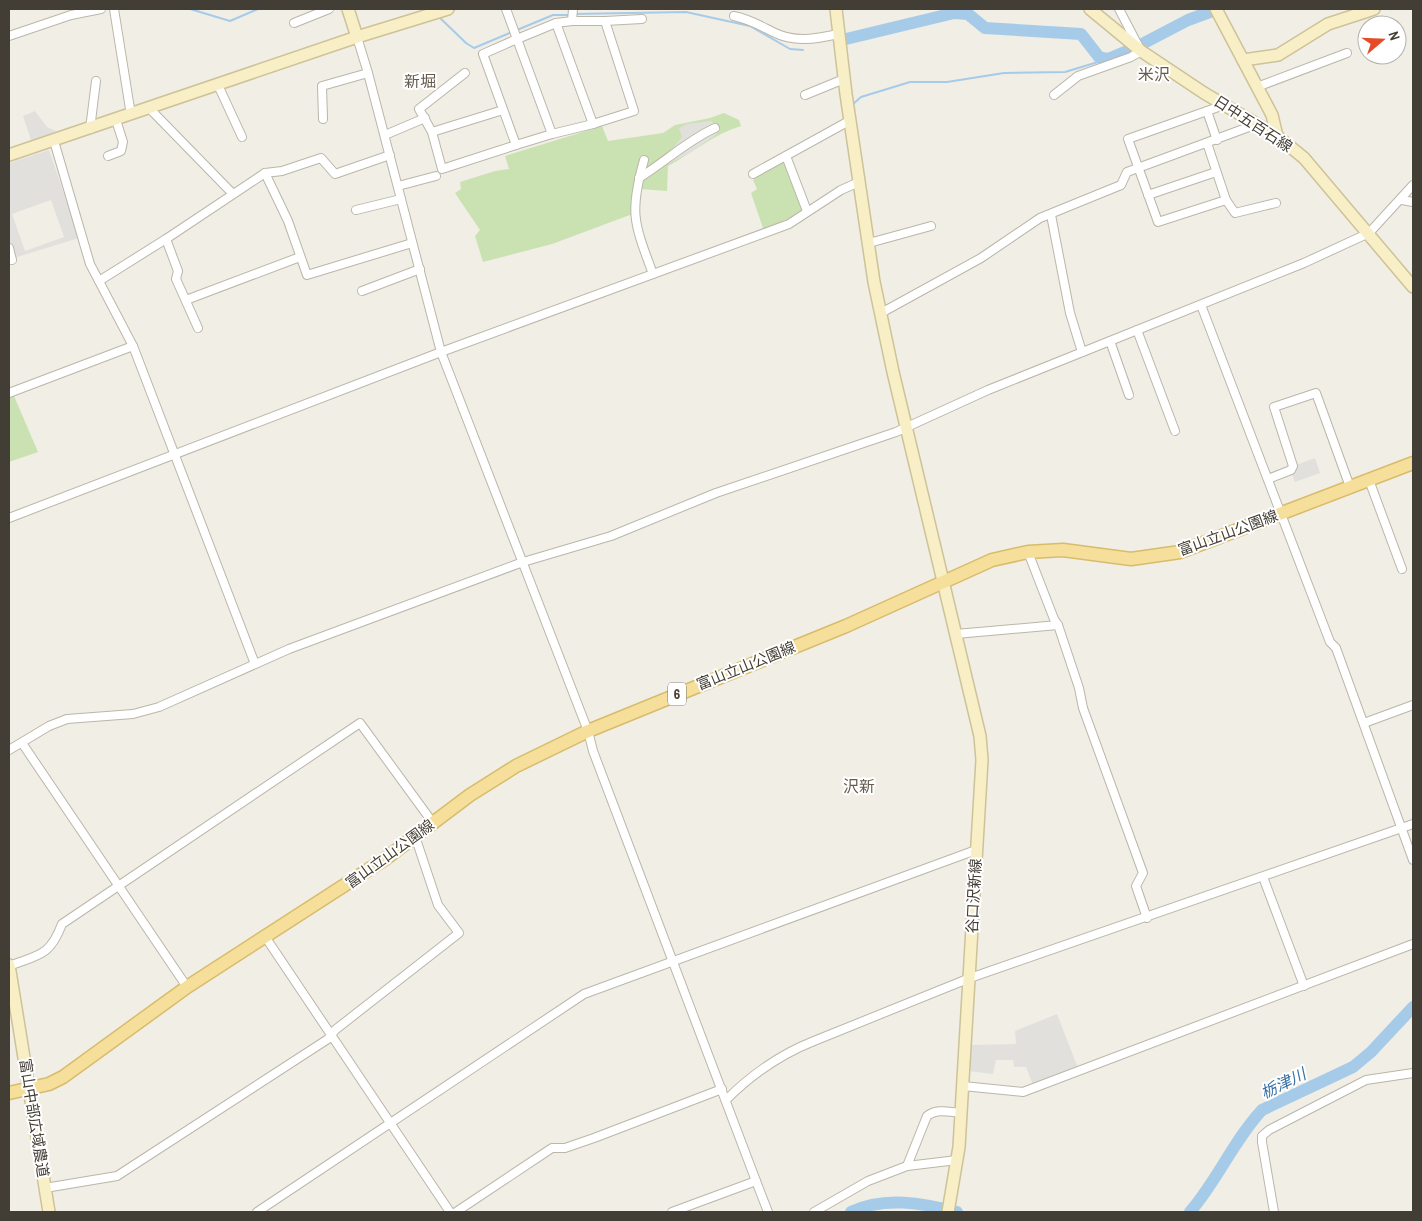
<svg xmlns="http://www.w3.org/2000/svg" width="1422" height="1221" font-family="'Archivo Narrow','Noto Sans JP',sans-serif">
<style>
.green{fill:#cae2b1}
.parking{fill:#e2e0dd;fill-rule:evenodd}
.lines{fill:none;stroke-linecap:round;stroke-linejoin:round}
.stream{stroke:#a6cbe9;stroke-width:2}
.river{stroke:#a6cbe9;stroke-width:12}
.street-casing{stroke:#bbb6a9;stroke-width:10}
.secondary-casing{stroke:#cdc298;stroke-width:14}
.primary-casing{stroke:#d8bc6c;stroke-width:15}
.street{stroke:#fff;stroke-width:8}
.secondary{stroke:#f9efc7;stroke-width:11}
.primary{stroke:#f5df9a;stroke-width:12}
.labels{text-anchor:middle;stroke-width:4;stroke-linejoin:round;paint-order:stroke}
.shield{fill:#fff;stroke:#7b7872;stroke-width:1}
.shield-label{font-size:14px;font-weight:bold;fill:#433e35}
.street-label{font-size:15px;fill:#433e35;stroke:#fff}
.neighbourhood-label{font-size:16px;fill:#655c4e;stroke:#fff}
.water-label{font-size:16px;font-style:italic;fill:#3872a5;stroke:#fff}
</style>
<rect width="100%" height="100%" fill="#f1eee5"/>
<g class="green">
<path d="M724 113 739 120 741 126C714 134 692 153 668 166L667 191 640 189 638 212 552 244 483 262 475 236 480 230 455 193 461 189 460 182 495 171 509 169 505 156 602 126 608 141 663 133 675 125 710 118Z"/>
<path d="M784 161 803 211 789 223 764 231 751 193 757 189 753 180Z"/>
<path d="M14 396 38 452 9 462V398Z"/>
</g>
<g class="parking">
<path d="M35 111 47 127 62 134 32 143 23 116Z"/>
<path d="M712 121 717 134 686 155 666 165 663 160 682 137 679 128 687 124Z"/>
<path d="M49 150 79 238 14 258 9 240V163ZM51 200 64 237 25 251 12 214Z"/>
<path d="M1315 458 1320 473 1295 482 1292 475 1296 465Z"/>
<path d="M1057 1014 1078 1068 1033 1085 1026 1067H1014L1013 1060H996L993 1074 968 1071 971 1045 1016 1044 1015 1031Z"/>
</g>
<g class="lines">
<g class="stream">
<path d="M190 9 230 21 258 9"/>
<path d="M574 14 686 12 750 26 790 49 803 50"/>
<path d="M438 16 466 43 474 48 512 32"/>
<path d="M517 30 553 15H569"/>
<path d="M853 104 861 97 910 82H947L1004 73 1065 72 1108 59"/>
</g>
<g class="river">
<path d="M846 39 954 13 968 14 985 28 1081 34 1099 57 1108 59 1132 49"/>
<path d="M1144 43 1188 20 1218 9"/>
<path d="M851 1212C884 1196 923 1203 957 1212"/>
<path d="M1190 1212C1217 1181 1234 1140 1262 1110L1353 1067 1371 1052 1413 1007"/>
</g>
<g class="street-casing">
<g id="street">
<path d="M114 9 131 115"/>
<path d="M506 9 517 39 556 23"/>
<path d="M734 16C749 19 759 25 773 32 794 43 816 39 838 34"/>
<path d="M572 21H605L634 111 593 124 556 23Z"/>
<path d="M572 21 573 9"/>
<path d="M605 21 642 19"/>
<path d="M294 23 329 9"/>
<path d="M9 36 71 15 101 9"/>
<path d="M357 37 368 73 441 352 588 731 593 751 756 1181 672 1212"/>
<path d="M517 39 552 134 516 145 483 54Z"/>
<path d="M218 85 242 137"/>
<path d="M1257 87 1347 53"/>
<path d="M805 95 844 79"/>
<path d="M1054 95 1078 76 1131 57 1141 51 1119 9"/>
<path d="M150 109 232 193"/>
<path d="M503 110 432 132 442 169 516 145"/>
<path d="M1207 111 1128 139 1158 222 1226 200"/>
<path d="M323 119 322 86 368 73"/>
<path d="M90 129 96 81"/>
<path d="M432 132 419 109 465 73"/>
<path d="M552 134 593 124"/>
<path d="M385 135 425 118"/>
<path d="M1217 140 1207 111 1224 105"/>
<path d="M54 141 90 264 133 346 255 664"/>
<path d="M1207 143 1226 200 1235 213 1276 203"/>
<path d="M390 155 335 174 321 158 282 171 265 173 288 221 307 275 412 243"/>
<path d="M108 156 121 151 123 142 116 120"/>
<path d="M786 156 807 211"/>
<path d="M644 160C629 213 634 223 653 274"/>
<path d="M753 174 849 121"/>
<path d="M639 178C665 162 688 140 715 128"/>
<path d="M398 186 436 176"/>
<path d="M1148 195 1216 172"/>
<path d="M1402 200 1413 202"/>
<path d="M356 210 401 199"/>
<path d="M1051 215 1070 313 1082 352"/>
<path d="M869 243 931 226"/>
<path d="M9 248 12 260"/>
<path d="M99 281 166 239"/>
<path d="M362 291 420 269"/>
<path d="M186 300 300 257"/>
<path d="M1201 305 1330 642 1336 648 1413 860"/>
<path d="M881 313 981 258 1040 218 1121 185 1127 172 1257 124"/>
<path d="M198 328 176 279 178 271 166 239 265 173"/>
<path d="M1137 330 1175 431"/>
<path d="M1110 341 1129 395"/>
<path d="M9 393 133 346"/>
<path d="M1268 479 1291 470 1293 466 1274 407 1316 393 1350 487"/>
<path d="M1369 480 1402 569"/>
<path d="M9 518 441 352 789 224 841 190 859 182"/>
<path d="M1028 552 1054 619 1058 625 1079 688 1083 708 1143 873 1136 886 1147 918"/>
<path d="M956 634 1058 625"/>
<path d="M1364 723 1413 705"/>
<path d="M22 743 187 987"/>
<path d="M9 750 49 726 67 719 133 714 159 707 289 649 523 562 611 536 716 493 896 432 988 390 1304 263 1369 233 1413 185"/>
<path d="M1263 877 1304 986"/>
<path d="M264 935 450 1212"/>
<path d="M9 966C39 955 50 956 62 924L360 723 433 823"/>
<path d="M963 1086 1023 1092 1413 944"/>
<path d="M726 1100C752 1074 781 1054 814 1041L970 978 1413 824"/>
<path d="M957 1160 907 1166 927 1116C937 1108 949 1112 961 1113"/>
<path d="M756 1181 768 1212"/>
<path d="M45 1188 117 1176 328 1039 335 1030 459 933 438 905 415 836"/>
<path d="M257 1212 584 994 976 850"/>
<path d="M456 1212 552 1148H565L594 1138 722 1089"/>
<path d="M814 1212 868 1181 907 1166"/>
<path d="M1274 1212 1262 1142V1136L1269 1130 1366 1080 1413 1073"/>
</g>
</g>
<g class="secondary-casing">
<g id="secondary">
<path d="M348 9 357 37"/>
<path d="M836 9 846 94 874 282 893 372 980 736 982 760 961 1113 959 1147 948 1212"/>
<path d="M1090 9 1141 51 1204 93 1277 136 1304 158 1413 287"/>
<path d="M1216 9 1272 115 1277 136"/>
<path d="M1243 60 1278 55 1328 24 1374 9"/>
<path d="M9 155 357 37 448 9"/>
<path d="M9 965 49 1212"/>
</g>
</g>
<g class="primary-casing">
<path id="primary" d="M9 1093 49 1084 63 1077 187 987 385 859 470 795 516 766 588 731 846 626 992 560 1028 552 1063 550 1131 559 1180 552 1413 463"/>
</g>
<use href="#street" class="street"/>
<use href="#secondary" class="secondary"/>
<use href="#primary" class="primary"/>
</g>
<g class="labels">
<rect class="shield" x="668" y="682.5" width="18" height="23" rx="4"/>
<g class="shield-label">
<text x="677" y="699">6</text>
</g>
<g class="street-label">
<text transform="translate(1253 124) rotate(33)" y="5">日中五百石線</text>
<text transform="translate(1228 533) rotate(-20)" y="5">富山立山公園線</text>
<text transform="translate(746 666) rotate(-22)" y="5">富山立山公園線</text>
<text transform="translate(390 854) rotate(-36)" y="5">富山立山公園線</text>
<text transform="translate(974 896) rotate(-87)" y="5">谷口沢新線</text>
<text transform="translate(34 1118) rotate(81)" y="5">富山中部広域農道</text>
</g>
<g class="neighbourhood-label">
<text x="1154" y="80">米沢</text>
<text x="420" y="87">新堀</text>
<text x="859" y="792">沢新</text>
</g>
<g class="water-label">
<text transform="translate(1283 1083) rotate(-26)" y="6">栃津川</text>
</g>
</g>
<rect width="1422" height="1221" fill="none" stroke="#433e35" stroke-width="20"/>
<g transform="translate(1382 40) rotate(71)"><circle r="24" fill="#ffffff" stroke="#b4b2ae"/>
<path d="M0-4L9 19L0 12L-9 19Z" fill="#e74b26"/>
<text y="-8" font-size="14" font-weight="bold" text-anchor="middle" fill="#433e35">N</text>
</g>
</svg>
